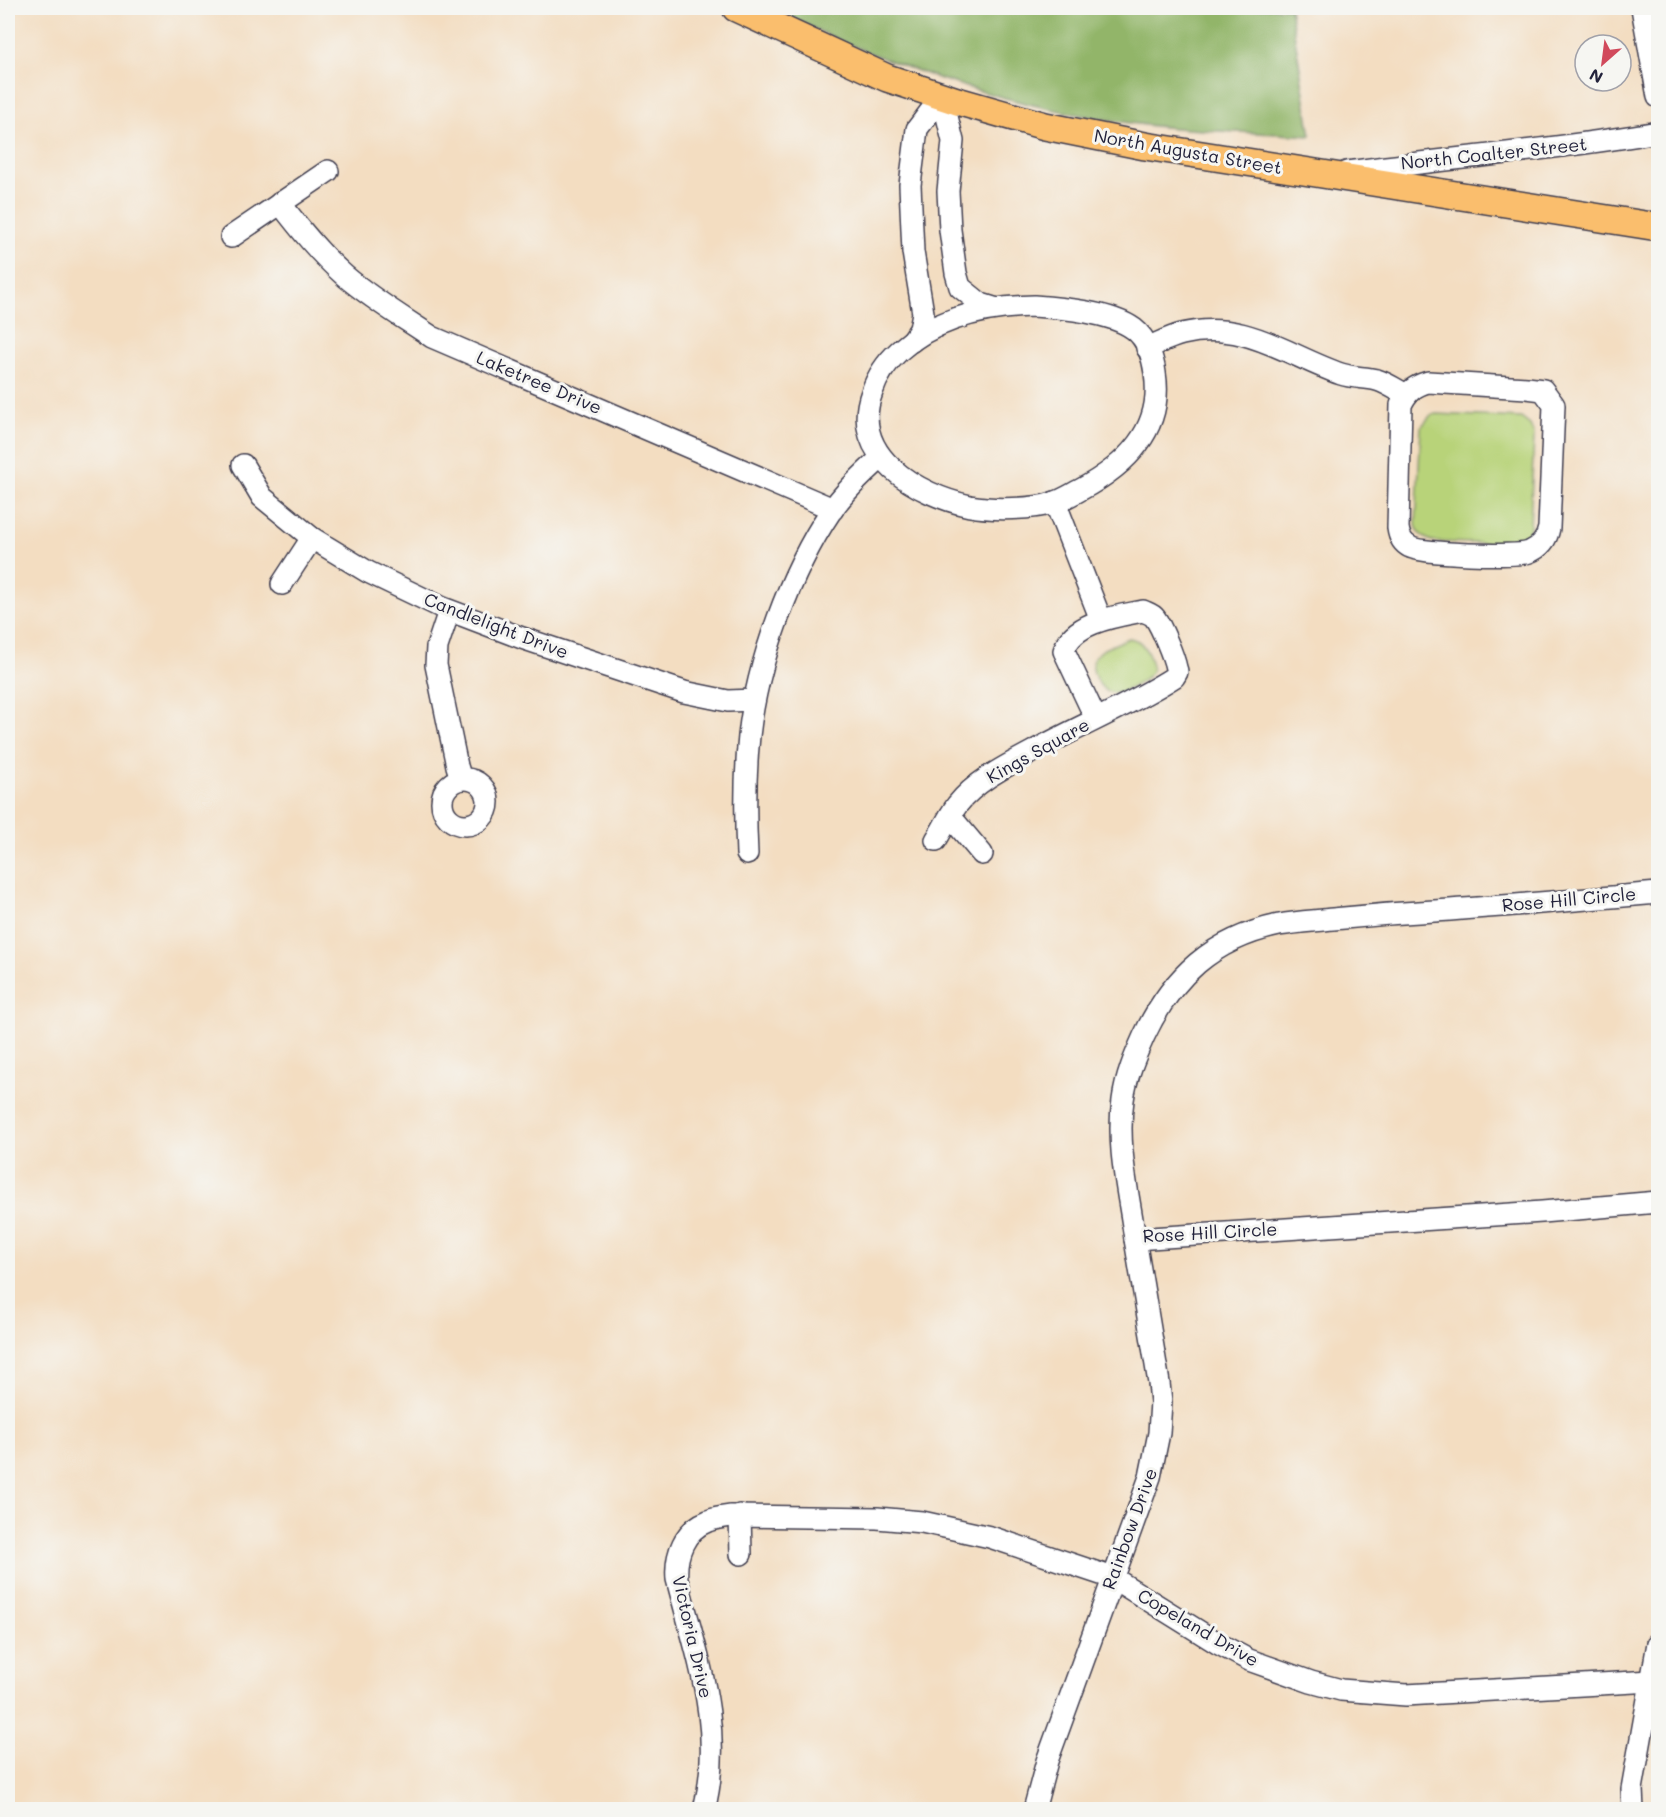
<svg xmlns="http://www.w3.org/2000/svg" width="1666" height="1817" font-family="Mali,sans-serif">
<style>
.green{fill:#b8d379;stroke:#6d7a5a;stroke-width:1.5}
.forest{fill:#92b569;stroke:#5a6c52;stroke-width:1.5}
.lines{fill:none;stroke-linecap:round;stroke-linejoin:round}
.minor-casing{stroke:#413e4f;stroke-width:24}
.major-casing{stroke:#413e4f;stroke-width:30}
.minor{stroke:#fff;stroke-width:21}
.major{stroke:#fabe6d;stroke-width:27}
.labels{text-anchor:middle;stroke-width:6;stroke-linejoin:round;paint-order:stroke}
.street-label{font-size:18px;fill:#22223b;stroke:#f6f6f2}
</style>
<rect width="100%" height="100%" fill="#f6f6f2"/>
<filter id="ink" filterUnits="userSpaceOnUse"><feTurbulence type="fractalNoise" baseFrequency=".0167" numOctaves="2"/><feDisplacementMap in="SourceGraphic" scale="12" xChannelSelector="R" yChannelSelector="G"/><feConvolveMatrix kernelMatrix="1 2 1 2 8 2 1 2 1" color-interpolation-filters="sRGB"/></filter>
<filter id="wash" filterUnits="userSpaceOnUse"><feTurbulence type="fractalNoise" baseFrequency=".008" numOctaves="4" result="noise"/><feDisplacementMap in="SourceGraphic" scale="24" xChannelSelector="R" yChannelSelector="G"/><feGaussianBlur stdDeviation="1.35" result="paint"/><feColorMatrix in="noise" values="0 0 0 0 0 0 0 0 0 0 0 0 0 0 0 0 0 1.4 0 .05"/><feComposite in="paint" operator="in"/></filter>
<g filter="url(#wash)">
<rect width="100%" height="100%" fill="#f3ddc1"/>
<g class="green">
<path d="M1437 414 1521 418 1530 425 1534 435 1530 526C1529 537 1525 541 1515 544L1434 542C1424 538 1419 536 1416 525L1421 427 1431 415Z"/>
<path d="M1129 638C1139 640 1142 643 1147 652 1150 658 1153 664 1152 670 1149 680 1125 692 1116 693 1113 693 1109 692 1106 691 1096 683 1090 669 1094 657L1104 649Z"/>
</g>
<path class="forest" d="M773 8H1290L1311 136C1266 133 1220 132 1175 128 1037 116 895 72 773 8Z"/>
</g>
<g filter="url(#ink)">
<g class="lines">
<g class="minor-casing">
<g id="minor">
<path d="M1642 8 1658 97"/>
<path d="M942 96 953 141 948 191 950 230 956 273 960 287 981 304 994 308"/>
<path d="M1347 172C1451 158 1555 150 1658 132"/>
<path d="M280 203C300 229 320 254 345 276 372 299 402 317 432 337L833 509"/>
<path d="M231 237 328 171"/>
<path d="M1034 306C1062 308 1111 312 1134 329 1147 339 1153 358 1155 373 1164 430 1125 466 1080 490 1072 494 1064 499 1056 502 1034 510 992 510 970 506 918 495 848 456 872 392 877 377 887 362 899 351 936 318 986 307 1034 306Z"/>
<path d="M912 341 920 329 923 313 913 252 910 185 917 129 942 96"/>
<path d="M1147 348C1159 343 1170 337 1182 334 1244 319 1286 355 1341 374 1353 378 1365 377 1377 380 1387 383 1397 390 1406 395"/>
<path d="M1428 382 1527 388 1543 390 1554 405 1549 528C1547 539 1540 548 1529 552 1517 557 1421 554 1410 547 1402 543 1399 536 1398 528L1401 405C1407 392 1414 386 1428 382Z"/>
<path d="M243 465 262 497 312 538 368 572 443 608 522 638 684 692 728 701 754 700"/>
<path d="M1055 502 1101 620"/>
<path d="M282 584 312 538"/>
<path d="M449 611 437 647 436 665 457 766 461 779"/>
<circle cx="465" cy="802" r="23"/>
<path d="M950 816 982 854"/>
<path d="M936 840C943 829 949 816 957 805 976 781 1006 766 1032 752 1079 726 1129 706 1174 677 1177 672 1178 673 1176 668 1174 657 1161 626 1155 618 1152 614 1147 613 1143 611 1117 616 1072 622 1064 651L1096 719"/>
<path d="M747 854C745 815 745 775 749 736 757 663 790 572 831 511 845 491 863 474 881 458"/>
<path d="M1658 893C1589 899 1520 905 1450 910 1411 912 1372 915 1333 919 1315 921 1297 922 1279 925 1213 939 1172 976 1144 1036 1135 1056 1126 1077 1123 1100 1116 1146 1129 1194 1135 1239L1542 1212 1658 1202"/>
<path d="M740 1515 741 1554"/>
<path d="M704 1810C725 1729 697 1657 677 1579 675 1555 684 1530 708 1521 715 1518 723 1517 731 1516L877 1518 922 1522 990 1537 1113 1578 1219 1644 1249 1660 1311 1682 1341 1690 1406 1695 1652 1681"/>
<path d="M1034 1810 1047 1761 1150 1477 1159 1433 1161 1402 1159 1383 1135 1239"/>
<path d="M1633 1810 1632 1789 1658 1643"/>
</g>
</g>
<g class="major-casing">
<path id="major" d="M736 8 887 78 957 101 1045 126 1145 146 1658 227"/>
</g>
<use href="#minor" class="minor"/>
<use href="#major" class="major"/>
</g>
</g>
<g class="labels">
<g class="street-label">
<text transform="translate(1188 152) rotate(10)" y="6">North Augusta Street</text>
<text transform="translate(1494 154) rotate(-6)" y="6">North Coalter Street</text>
<text transform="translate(539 383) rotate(23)" y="6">Laketree Drive</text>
<text transform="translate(496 626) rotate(21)" y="6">Candlelight Drive</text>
<text transform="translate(1038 751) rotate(-29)" y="6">Kings Square</text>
<text transform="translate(1569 900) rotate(-5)" y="6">Rose Hill Circle</text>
<text transform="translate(1210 1233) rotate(-3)" y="6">Rose Hill Circle</text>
<text transform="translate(1130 1529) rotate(-70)" y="6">Rainbow Drive</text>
<text transform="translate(1198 1628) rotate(30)" y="6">Copeland Drive</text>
<text transform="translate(692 1637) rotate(77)" y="6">Victoria Drive</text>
</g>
</g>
<rect width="1666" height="1817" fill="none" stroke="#f6f6f2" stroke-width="30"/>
<g transform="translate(1603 63) rotate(208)"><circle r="28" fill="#f6f6f2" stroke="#a1a1a9" stroke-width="1.5"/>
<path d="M0-4.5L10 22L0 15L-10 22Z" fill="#d1495b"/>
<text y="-9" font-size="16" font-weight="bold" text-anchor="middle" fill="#22223b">N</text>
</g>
</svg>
